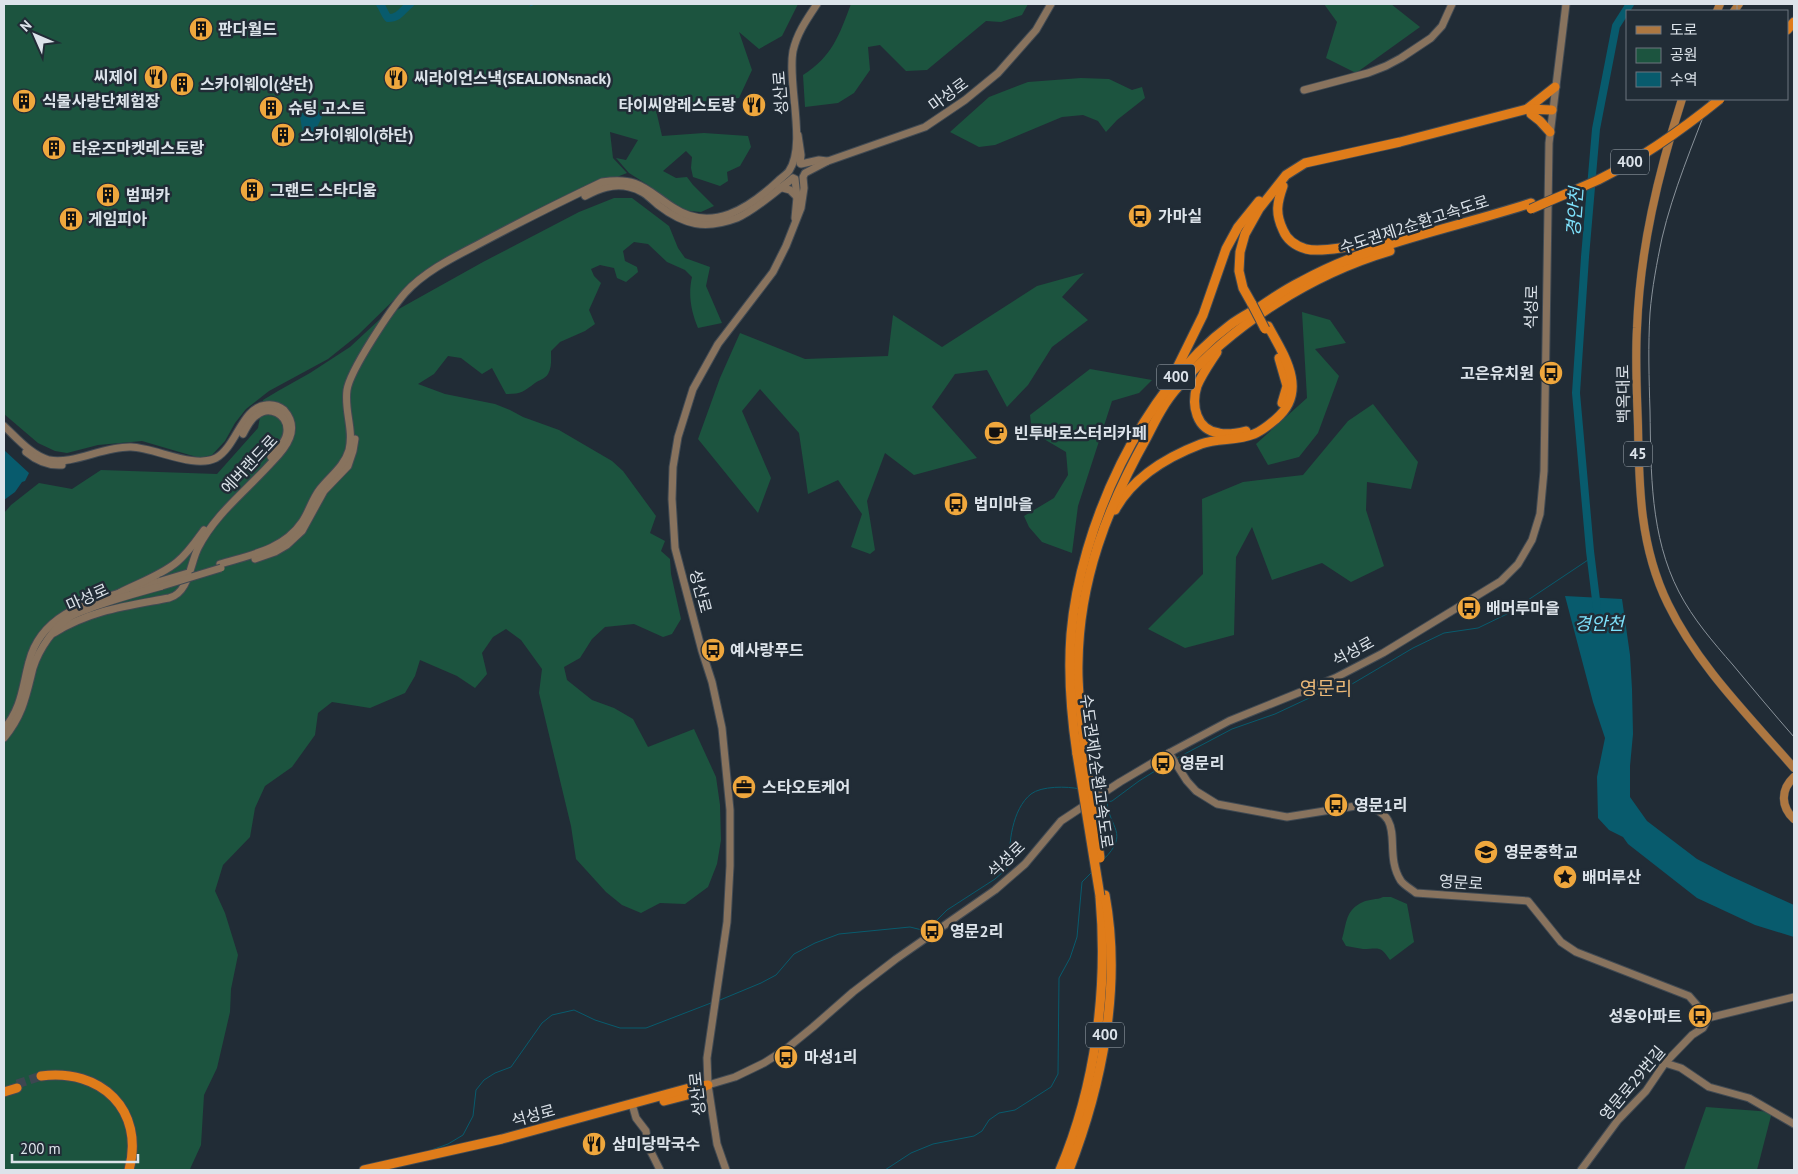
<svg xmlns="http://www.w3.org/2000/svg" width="1798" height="1174" font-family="'PT Sans','Noto Sans KR',sans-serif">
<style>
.green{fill:#1c543f}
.water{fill:#085b6d}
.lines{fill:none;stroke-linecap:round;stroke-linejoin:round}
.stream{stroke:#085b6d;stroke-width:1}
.river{stroke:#085b6d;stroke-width:8}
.highway-tunnel{stroke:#3d4751;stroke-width:9;stroke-dasharray:9 4.5;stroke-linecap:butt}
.secondary-casing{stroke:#414a53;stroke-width:9}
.primary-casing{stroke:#414a53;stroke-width:9}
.highway-casing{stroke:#414a53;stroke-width:11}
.secondary{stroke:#88735e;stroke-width:7}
.primary{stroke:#ad7741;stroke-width:8}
.highway{stroke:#df7c1a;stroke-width:9}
.tram{stroke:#89929a;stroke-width:1}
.secondary-bridge-casing{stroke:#414a53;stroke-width:9;stroke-linecap:butt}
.highway-bridge-casing{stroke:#414a53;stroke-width:11;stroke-linecap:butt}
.secondary-bridge{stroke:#88735e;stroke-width:7}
.highway-bridge{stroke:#df7c1a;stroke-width:9}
.labels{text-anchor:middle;stroke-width:5;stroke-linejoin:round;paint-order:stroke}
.shield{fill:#212c36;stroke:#a4acb4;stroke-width:1}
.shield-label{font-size:15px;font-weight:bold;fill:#dce3ea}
.poi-label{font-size:16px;font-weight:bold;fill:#dce3ea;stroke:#212c36;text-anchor:start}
.street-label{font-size:16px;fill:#dce3ea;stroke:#212c36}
.water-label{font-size:18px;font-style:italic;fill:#7ee1fb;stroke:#212c36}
.quarter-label{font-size:19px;fill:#e9b777;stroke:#212c36}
</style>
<rect width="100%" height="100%" fill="#212c36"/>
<g class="green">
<path d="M4 4H798L782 36 759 49 739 32 752 70 739 98 655 106 662 136 704 133 748 136 751 147 740 166 727 172 728 181 720 186 693 177 691 168 692 157 686 151 663 171 676 178 687 177 693 185 714 206 701 212 680 210 648 185 629 173 616 158 626 160 638 140 610 132 613 158 627 173 556 201 449 258 402 292 358 335 328 359 269 391 246 409 235 423 225 441 212 455 200 458 142 441 98 445 67 453 55 451 38 443 4 414Z"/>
<path d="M851 4H1028L1022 15 1001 22 986 21 927 70 906 71 880 45 868 47 870 70 854 93 838 103 805 107 803 75C833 56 839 35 851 4Z"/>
<path d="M1324 4H1391L1420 27 1356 73 1326 58 1337 22Z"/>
<path d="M1081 78 1109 79 1132 90 1142 87 1145 98 1117 120 1106 132 1098 121 1083 115 1062 117 995 145 979 147 950 132 989 97 1028 82Z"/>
<path d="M614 198H632L669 226 678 248 685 258 710 267 706 286 722 323 698 328C691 311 688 295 692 277L685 270 667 262 648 244 634 242 623 251 625 261 637 267 638 272 626 282 617 278 614 268 600 265 591 269 594 276 601 283 589 310 595 324 585 331 560 342 551 351C551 359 552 367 548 374 545 379 539 380 535 383 523 392 521 394 506 394L492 368 482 374 461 358 448 356 434 374 418 384 445 394 495 404 510 410 523 417 559 430 612 461 623 471 656 516 650 533 665 541 661 551 670 559 671 574 681 619 672 634 663 637 634 624 605 627 592 639 580 658 564 667 567 680 592 700 614 708 633 719 648 747 694 729 716 777 720 805 721 840 717 864 708 887 685 904 660 903 641 913 622 905 606 892 576 859 571 826 539 693 542 669 521 640 506 629 493 637 482 653 487 674 475 688 457 676 420 660 415 676 405 693 370 708 332 702 318 713 315 735 292 767 265 786 255 808 250 837 223 865 215 891 225 913 238 955 231 989 230 1012 217 1068 204 1095 201 1145 190 1169 188 1170H4V513L11 505 39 483 72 489 101 470 217 474 258 428 263 400 278 391 310 373 350 347 379 320 483 262 579 212Z"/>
<path d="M1084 273 1062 297 1088 320 1052 347 1028 385 1007 407 987 370 955 374 932 407 977 458 914 475 885 453 867 501 875 550 870 554 851 547 862 514 838 480 808 494 799 433 760 389 742 411 771 478 758 513 698 439 720 378 740 333 805 359 888 356 893 315 942 347 1037 286Z"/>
<path d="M1302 312 1330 320 1346 343 1315 349 1339 376 1318 433 1299 457 1268 465 1256 444 1307 398Z"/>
<path d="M1090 369 1152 380 1139 393 1112 401 1078 506 1072 553 1042 542 1029 527 1024 516 1054 498 1068 475 1066 452 1032 432 1030 415Z"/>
<path d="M1373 404 1418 462 1411 489 1367 482 1366 510 1384 566 1351 582 1322 563 1272 580 1252 527 1236 557 1234 635 1185 648 1148 629 1203 574 1202 499 1243 482 1303 475 1348 421Z"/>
<path d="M1383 897H1391L1407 904 1414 942 1390 960C1380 945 1379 949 1363 949 1357 948 1352 947 1346 946L1342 939C1347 923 1345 910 1363 902 1369 899 1377 900 1383 897Z"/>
<path d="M1706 1107 1772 1112 1757 1170H1684Z"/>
</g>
<g class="water">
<path d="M308 107H315L322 117 314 133 307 134 302 129 300 116Z"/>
<path d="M4 450 29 473 25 481 22 482 15 492 4 500Z"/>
<path d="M1565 596 1622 599 1630 655 1632 689 1633 734 1630 766V797L1647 821 1697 859 1728 875 1794 905V937L1755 925 1697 898 1628 844 1623 837 1609 830 1598 818 1597 777 1605 738 1593 702Z"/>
</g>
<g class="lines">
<g class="stream">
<path d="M530 6 535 4"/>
<path d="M1177 758 1232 729 1275 714 1322 692 1352 684 1413 648 1444 633 1478 628 1507 614 1591 558"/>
<path d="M1101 799 1107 802 1112 801 1139 781 1171 761"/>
<path d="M1104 859C1130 833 1109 828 1107 802"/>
<path d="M720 1000 761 983 776 975 794 954 815 943 839 934 910 927 922 930 932 925 947 910 995 879 1010 866C1008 845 1012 809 1031 794 1041 786 1067 786 1080 789"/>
<path d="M426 1152 448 1144 463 1135 473 1116 476 1090 484 1080 495 1073 511 1067 542 1023 552 1015 574 1010 595 1020 620 1028H646L711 1003"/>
<path d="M885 1170 911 1153 933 1144 974 1136 982 1131 989 1120 999 1113 1015 1110 1051 1087 1058 1074 1059 978 1070 958 1077 937 1082 882 1093 871"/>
</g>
<g class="river">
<path d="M380 4C383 8 384 13 388 18 400 18 402 10 410 4"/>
<path d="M1597 608 1590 551 1576 393 1585 257 1596 129 1616 26 1630 4"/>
</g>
<path class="highway-tunnel" d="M17 1084 41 1076"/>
<g class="secondary-casing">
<g id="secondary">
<path d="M1304 90 1368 73 1386 66 1401 58 1431 38 1442 26 1452 4"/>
<path d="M798 135 801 155 800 163"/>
<path d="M801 164 819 160 827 161"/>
<path d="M779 187 790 190 797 197"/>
<path d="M585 196C599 189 613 183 629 187 641 189 649 197 658 205 684 225 705 230 737 218 754 211 778 190 793 178"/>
<path d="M795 218 797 197 795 179"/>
<path d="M4 426C17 438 31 455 49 460 73 465 104 446 131 447 156 448 194 469 216 458 237 446 242 407 266 405 273 404 279 406 284 410 301 429 286 448 272 462 247 490 215 514 198 548 190 564 189 593 169 598 127 606 91 610 54 633"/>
<path d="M243 434C247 427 250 419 257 415 269 405 288 414 287 431 287 441 277 450 271 457"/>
<path d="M26 452C37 461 48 466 62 465"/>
<path d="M255 559 275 552 287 545 302 531 324 491 348 466 353 451 355 439"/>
<path d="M220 564C250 555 283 550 302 522 309 512 312 499 320 489 330 476 344 467 349 450 354 429 344 411 347 390 350 370 391 309 405 293 424 272 452 258 477 245 518 223 560 202 602 182 639 176 646 190 674 208 712 233 749 208 778 181 781 178 786 175 789 171 807 144 787 84 793 51 797 33 807 19 817 4"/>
<path d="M133 589 161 581"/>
<path d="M119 593C138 583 160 576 177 562 188 553 196 541 204 530"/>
<path d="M4 729C22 707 22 688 29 662 40 617 83 603 123 592"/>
<path d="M4 738C23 715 26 696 33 668 39 649 54 627 71 616 79 612 88 609 96 606 118 598 140 592 162 586"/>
<path d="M1169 753 1187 781 1196 791 1217 804 1287 817 1362 805C1410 815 1381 850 1401 881 1404 885 1411 889 1416 893L1528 901 1561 942 1576 952 1689 996 1708 1018 1794 997"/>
<path d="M1665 1063 1681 1068 1709 1087 1749 1098 1794 1124"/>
<path d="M708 1085 735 1077 764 1063 786 1049 813 1027 853 992 896 959 995 890 1025 864 1061 821 1120 782 1169 753 1229 721 1335 678 1383 653 1501 581 1518 564 1532 540 1540 514 1544 471 1549 143 1566 4"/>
<path d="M632 1104 636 1118 646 1131 648 1146 660 1170"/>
<path d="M726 1170 717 1144 708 1085 707 1058 727 922 730 866V810L722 728 712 682 702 651 675 548 672 499 673 467 678 437 693 389 718 344 773 272 786 246 801 208 804 188 803 177 805 173 828 161 925 127 965 100 998 73 1036 30 1051 4"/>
<path d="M1581 1170 1618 1120 1646 1091 1665 1063 1692 1035 1703 1028 1708 1018"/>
</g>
</g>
<g class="primary-casing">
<g id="primary">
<path d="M1717 11 1720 4"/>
<path d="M1734 11 1739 4"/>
<path d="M1682 99C1658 174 1640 249 1637 328 1635 361 1637 394 1638 426 1639 488 1640 547 1668 604 1698 666 1749 716 1794 768"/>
<path d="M1794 777C1780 790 1781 807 1794 819"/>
</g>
</g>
<g class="highway-casing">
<g id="highway">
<path d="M1787 30 1794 22"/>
<path d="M1527 109 1555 87"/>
<path d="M1531 114 1540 121 1550 132"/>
<path d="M1283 186C1277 203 1275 213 1283 230 1287 240 1296 246 1306 249 1327 254 1379 240 1402 236"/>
<path d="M1252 304 1243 288 1239 271 1240 252 1245 234 1259 209 1286 175 1305 163 1400 142 1527 109 1552 110"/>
<path d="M1217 352C1210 363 1202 374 1197 386 1191 405 1196 430 1219 433 1227 435 1238 433 1246 431"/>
<path d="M1279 358 1287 386 1282 403"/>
<path d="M1174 374 1203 315 1226 249 1238 227 1259 201"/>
<path d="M1115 510C1133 477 1167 457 1201 444 1218 438 1237 441 1254 434 1262 431 1270 424 1276 419 1309 391 1284 355 1268 326"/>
<path d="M1085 753C1082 723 1077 693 1078 663 1079 580 1107 508 1147 437 1156 419 1165 401 1179 386 1233 324 1312 274 1390 251"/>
<path d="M1077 754C1071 714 1068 674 1071 634 1080 527 1142 390 1230 325 1239 318 1251 312 1261 306 1274 297 1288 288 1302 281 1373 242 1455 228 1531 203"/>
<path d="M41 1076C101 1068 145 1110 129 1170"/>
<path d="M4 1092 17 1088"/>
<path d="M664 1101 695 1093 705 1086"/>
<path d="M364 1170 502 1139 693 1087 708 1085"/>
<path d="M1060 1170C1096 1085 1108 988 1100 897"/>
<path d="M1069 1170C1102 1085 1122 987 1105 895"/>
</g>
</g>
<use href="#secondary" class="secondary"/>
<use href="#primary" class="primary"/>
<use href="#highway" class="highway"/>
<g class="tram">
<path d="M1737 11V4"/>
<path d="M1710 99C1693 144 1673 191 1662 238 1657 262 1652 288 1650 313 1648 345 1649 379 1650 411 1651 472 1650 536 1679 592 1693 619 1713 642 1733 665 1753 689 1773 713 1794 737"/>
</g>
<g class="secondary-bridge-casing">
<g id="secondary-bridge">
<path d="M161 581 188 573"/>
<path d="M162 586 221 568"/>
</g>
</g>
<g class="highway-bridge-casing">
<g id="highway-bridge">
<path d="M1531 209C1553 199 1576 190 1598 180 1642 158 1683 129 1720 99"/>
<path d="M1252 304 1265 329"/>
<path d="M1085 753 1100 858"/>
<path d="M1077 754 1100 896"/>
</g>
</g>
<use href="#secondary-bridge" class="secondary-bridge"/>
<use href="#highway-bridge" class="highway-bridge"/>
</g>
<defs>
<g id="building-disc" transform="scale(1.25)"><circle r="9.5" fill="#efa73d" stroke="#212c36"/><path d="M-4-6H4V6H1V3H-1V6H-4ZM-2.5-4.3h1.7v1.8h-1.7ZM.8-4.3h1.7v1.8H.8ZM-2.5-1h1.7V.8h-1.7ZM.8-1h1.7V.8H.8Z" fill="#111"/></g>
<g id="restaurant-disc" transform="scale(1.25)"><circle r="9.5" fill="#efa73d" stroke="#212c36"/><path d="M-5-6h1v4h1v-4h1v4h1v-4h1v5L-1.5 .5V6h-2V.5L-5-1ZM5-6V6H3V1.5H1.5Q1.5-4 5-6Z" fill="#111"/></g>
<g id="bus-disc" transform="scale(1.25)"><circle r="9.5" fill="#efa73d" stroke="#212c36"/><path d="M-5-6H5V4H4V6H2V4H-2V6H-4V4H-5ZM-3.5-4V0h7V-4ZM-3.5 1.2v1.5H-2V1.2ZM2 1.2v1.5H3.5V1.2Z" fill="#111"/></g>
<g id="cafe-disc" transform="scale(1.25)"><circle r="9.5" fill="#efa73d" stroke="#212c36"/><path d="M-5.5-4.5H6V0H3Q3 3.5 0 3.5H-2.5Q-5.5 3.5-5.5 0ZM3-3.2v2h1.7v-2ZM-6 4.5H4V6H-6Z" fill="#111"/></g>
<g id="office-disc" transform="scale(1.25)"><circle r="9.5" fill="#efa73d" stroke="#212c36"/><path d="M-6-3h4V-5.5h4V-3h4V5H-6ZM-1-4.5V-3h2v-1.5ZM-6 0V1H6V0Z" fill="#111"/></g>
<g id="school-disc" transform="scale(1.25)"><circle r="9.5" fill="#efa73d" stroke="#212c36"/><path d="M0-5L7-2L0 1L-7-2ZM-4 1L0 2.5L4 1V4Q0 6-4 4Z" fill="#111"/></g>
<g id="sight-disc" transform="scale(1.25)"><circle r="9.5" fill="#efa73d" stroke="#212c36"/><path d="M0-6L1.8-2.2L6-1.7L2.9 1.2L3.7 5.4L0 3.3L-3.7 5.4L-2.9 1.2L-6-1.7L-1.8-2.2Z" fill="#111"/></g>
</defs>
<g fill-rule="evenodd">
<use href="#building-disc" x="201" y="29"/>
<use href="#restaurant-disc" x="156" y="77"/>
<use href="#restaurant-disc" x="396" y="78"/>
<use href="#building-disc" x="182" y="84"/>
<use href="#building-disc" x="24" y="101"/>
<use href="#restaurant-disc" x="754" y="105"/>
<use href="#building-disc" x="271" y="108"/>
<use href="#building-disc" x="283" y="135"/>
<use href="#building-disc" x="54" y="148"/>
<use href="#building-disc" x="252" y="190"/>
<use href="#building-disc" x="108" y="195"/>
<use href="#bus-disc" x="1140" y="216"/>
<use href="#building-disc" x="71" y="219"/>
<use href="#bus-disc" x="1551" y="373"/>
<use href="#cafe-disc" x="996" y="433"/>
<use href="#bus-disc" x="956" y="504"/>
<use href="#bus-disc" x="1469" y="608"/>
<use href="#bus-disc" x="713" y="650"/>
<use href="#bus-disc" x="1163" y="763"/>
<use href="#office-disc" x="744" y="787"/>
<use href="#bus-disc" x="1336" y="805"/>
<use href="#school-disc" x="1486" y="852"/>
<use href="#sight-disc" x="1565" y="877"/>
<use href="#bus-disc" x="932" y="931"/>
<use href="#bus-disc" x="1700" y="1016"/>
<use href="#bus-disc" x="786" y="1057"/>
<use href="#restaurant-disc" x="594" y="1144"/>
</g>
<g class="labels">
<g class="shield">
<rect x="1611" y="149.5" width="38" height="25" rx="4"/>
<rect x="1157" y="364.5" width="38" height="25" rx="4"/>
<rect x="1624" y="441.5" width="28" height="25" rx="4"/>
<rect x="1086" y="1022.5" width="38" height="25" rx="4"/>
</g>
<g class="shield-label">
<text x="1630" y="167">400</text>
<text x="1176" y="382">400</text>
<text x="1638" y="459">45</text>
<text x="1105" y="1040">400</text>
</g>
<g class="poi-label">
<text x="218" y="35">판다월드</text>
<text x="138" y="83" text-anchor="end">씨제이</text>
<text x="414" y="84">씨라이언스낵(SEALIONsnack)</text>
<text x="200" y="90">스카이웨이(상단)</text>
<text x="42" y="107">식물사랑단체험장</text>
<text x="736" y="111" text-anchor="end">타이씨암레스토랑</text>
<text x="288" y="114">슈팅 고스트</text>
<text x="300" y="141">스카이웨이(하단)</text>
<text x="72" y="154">타운즈마켓레스토랑</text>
<text x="270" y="196">그랜드 스타디움</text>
<text x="126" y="201">범퍼카</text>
<text x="1158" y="222">가마실</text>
<text x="88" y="225">게임피아</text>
<text x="1534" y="379" text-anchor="end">고은유치원</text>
<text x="1014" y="439">빈투바로스터리카페</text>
<text x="974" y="510">법미마을</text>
<text x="1486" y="614">배머루마을</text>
<text x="730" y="656">예사랑푸드</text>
<text x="1180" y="769">영문리</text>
<text x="762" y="793">스타오토케어</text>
<text x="1354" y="811">영문1리</text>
<text x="1504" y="858">영문중학교</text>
<text x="1582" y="883">배머루산</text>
<text x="950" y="937">영문2리</text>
<text x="1682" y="1022" text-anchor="end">성웅아파트</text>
<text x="804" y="1063">마성1리</text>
<text x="612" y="1150">삼미당막국수</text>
</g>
<g class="street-label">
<text transform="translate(780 93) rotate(-94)" y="6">성산로</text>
<text transform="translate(948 94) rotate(-36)" y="6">마성로</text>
<text transform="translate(1414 224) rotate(-18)" y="6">수도권제2순환고속도로</text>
<text transform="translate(1531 307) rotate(-89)" y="6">석성로</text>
<text transform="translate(1623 394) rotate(-91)" y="6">백옥대로</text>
<text transform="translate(249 464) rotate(-47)" y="6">에버랜드로</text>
<text transform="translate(701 591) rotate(75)" y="6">성산로</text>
<text transform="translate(87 597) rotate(-24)" y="6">마성로</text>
<text transform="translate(1353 651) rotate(-28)" y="6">석성로</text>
<text transform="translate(1097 771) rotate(82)" y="6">수도권제2순환고속도로</text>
<text transform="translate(1006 859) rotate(-44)" y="6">석성로</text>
<text transform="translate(1461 882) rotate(4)" y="6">영문로</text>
<text transform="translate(1632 1083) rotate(-50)" y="6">영문로29번길</text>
<text transform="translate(697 1094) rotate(-96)" y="6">성산로</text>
<text transform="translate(533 1115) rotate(-15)" y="6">석성로</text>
</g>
<g class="water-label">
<text transform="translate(1575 212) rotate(-86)" y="6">경안천</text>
<text x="1599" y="630">경안천</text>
</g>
<g class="quarter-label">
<text x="1326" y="695">영문리</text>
</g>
</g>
<rect width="1798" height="1174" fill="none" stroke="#dce3ea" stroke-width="10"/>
<rect x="1626" y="10" width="162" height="90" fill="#212c36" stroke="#6c757e"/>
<rect x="1636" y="26" width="25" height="8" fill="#ad7741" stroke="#6c757e"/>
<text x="1670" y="35" font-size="15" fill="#dce3ea">도로</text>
<rect x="1636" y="48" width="25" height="15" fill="#1c543f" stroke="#6c757e"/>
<text x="1670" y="60" font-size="15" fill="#dce3ea">공원</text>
<rect x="1636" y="72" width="25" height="15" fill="#085b6d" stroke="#6c757e"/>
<text x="1670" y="85" font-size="15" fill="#dce3ea">수역</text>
<g transform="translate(35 35) rotate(315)" stroke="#212c36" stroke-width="4" paint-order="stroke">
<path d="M0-4L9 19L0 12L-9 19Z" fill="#dce3ea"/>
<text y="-8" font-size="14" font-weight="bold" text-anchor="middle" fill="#dce3ea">N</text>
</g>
<path d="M12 1154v8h126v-8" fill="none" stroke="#dce3ea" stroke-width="2.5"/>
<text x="20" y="1154" font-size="15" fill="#dce3ea" stroke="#212c36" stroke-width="4" paint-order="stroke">200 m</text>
</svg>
